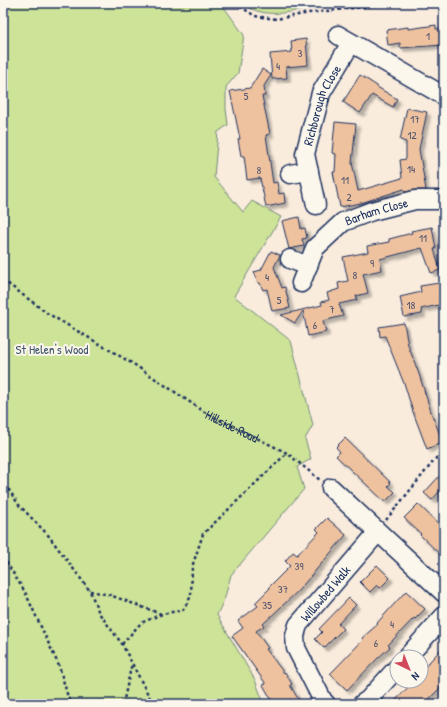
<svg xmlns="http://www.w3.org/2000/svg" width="447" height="707" font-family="'Patrick Hand',sans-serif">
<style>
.green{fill:#cde398;stroke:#74897b}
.building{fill:#efc29f;stroke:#1b2f5e;filter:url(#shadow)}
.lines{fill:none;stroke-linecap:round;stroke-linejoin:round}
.minor-casing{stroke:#1b2f5e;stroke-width:21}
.path{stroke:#1b2f5e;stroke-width:2.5;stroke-dasharray:3 3;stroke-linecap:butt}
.minor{stroke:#fbf7ec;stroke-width:18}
.labels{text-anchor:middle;stroke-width:4;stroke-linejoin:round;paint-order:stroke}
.number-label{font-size:11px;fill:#50546e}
.street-label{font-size:13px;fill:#1b2f5e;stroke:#fbf7ec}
.park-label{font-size:13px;fill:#3f536a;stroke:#fbf7ec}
</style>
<defs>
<filter id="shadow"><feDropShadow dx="3.5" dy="3.5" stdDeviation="1" flood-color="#0004"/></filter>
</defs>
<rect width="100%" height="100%" fill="#f9ecdd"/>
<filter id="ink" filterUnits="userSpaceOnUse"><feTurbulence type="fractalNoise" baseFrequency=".025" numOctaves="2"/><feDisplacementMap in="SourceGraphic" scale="8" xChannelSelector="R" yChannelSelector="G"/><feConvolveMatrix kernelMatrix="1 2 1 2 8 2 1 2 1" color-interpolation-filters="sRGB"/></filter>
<g filter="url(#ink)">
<g class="green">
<path d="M3 3H221L244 35 238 73 226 87V109L228 125 218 132 214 177 243 212 252 201 281 217 234 296 291 341 313 425 305 439 311 459 297 467 304 489 231 575 225 597 217 615 255 680 264 704H3Z"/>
<path d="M242 3H329C301 9 267 23 242 3Z"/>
</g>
<g class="building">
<path d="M436 25V29H444V45L400 48V43L388 45 386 30 408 27V29Z"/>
<path d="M306 39 308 65 286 67 287 78 272 79 270 54 292 52 291 41Z"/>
<path d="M262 69 271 75 264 86 265 96H262L270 134 266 135 273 183 277 182 279 194 284 193 285 203 266 207 260 178 247 180 244 156H241L238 139H240L230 91 250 88Z"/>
<path d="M360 75 377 86V87L397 99 393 107 372 95 360 113 343 102Z"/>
<path d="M407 108 427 112 419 149 426 190H415L405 192 404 189 361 203 340 207 333 172H335L336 154 332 153 335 122 356 124 352 163 358 191 402 178 400 160 406 159V142L400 140Z"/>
<path d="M299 217 301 229 305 228 307 238 302 239 304 246 289 249 282 221Z"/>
<path d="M432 227 436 249H434L440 270 431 273 422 248 380 259 382 270 363 274 368 293 356 296 357 300 339 304 343 316 323 321 326 332 308 336 303 311 295 323 281 315 322 305 321 302 329 300 327 293 339 289 338 283 348 281 343 257 368 252 367 246 389 242V239L412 233 411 231Z"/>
<path d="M271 251 280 255 274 267 282 288 285 287 290 308 272 311 267 289 263 290 260 283H258L254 272 261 270Z"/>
<path d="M439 283 443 304 421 309 422 314 404 317 400 297 421 292 420 286Z"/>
<path d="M404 323 408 345 419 374 432 415 443 442 427 449 413 412 405 386 385 336 380 337 379 327Z"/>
<path d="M345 438 391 483 388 486 395 492 385 502 336 456 340 452 336 447Z"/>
<path d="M444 471V486L432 500 424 493Z"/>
<path d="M418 504 444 529V558L420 535 421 534 404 518Z"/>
<path d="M327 518 346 535 298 591 263 624 264 626 256 631 268 648 266 649 284 673 285 672 292 684 290 685 301 704H274L263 685 266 684 232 636 243 628 238 621 258 606 255 603 270 588 269 587 290 566 285 561 293 552 297 555 319 532 316 529Z"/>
<path d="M377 565 390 578 380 588 377 585 370 592 360 582Z"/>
<path d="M406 591 425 609 415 619 414 618 388 645 390 647 377 659 347 690 330 674 363 640 362 638 378 624 377 623Z"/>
<path d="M349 598 356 605 338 624 343 629 324 648 315 639 322 632 319 629Z"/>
<path d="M444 646V684L424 704H392L414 681H421V671Z"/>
</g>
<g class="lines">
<g class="minor-casing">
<g id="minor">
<path d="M338 35 444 96"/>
<path d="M290 174 309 171"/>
<path id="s2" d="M316 205 305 154 321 93 351 43"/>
<path d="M290 259 308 266"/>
<path id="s3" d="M301 283 315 248 343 222 372 211 415 200H444"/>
<path d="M331 488 444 593"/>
<path d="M407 657 444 616"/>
<path id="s4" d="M326 704 323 701 296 648 295 636 298 625 378 532"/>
<path d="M362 704 368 700 397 668"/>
</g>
</g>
<g class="path">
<path d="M235 3 255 16 276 19 309 13 398 3"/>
<path id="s1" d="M3 280 47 313 135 365 206 413 287 453 320 480"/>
<path d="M3 486 9 490 19 505 48 535 90 591 99 613 122 644 153 704"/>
<path d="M386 520 437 457 444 451"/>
<path d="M3 557 25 592 59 666 70 704"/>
<path d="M90 591 110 595 161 614"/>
<path d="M122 644 141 623 162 614 183 610 191 596 192 567 203 534 287 453"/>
<path d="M123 704 132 663"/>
</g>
<use href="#minor" class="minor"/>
</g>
</g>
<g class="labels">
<g class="number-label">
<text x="428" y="40">1</text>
<text x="300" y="57">3</text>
<text x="278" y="70">4</text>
<text x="246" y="100">5</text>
<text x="415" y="123">17</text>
<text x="412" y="139">12</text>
<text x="411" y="173">14</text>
<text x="259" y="174">8</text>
<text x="345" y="184">11</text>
<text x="349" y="201">2</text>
<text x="423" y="242">11</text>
<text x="372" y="267">9</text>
<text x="355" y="279">8</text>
<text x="267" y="281">4</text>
<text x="279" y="304">5</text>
<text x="411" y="309">18</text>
<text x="332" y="313">7</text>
<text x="315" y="329">6</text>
<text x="299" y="570">39</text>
<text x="283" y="593">37</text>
<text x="267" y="609">35</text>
<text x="392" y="628">4</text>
<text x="376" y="647">6</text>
</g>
<g class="street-label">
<text dy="5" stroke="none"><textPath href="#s2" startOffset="104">Richborough Close</textPath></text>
<text dy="5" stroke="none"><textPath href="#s3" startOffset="111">Barham Close</textPath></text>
<text dy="5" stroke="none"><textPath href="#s1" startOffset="272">Hillside Road</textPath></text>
<text dy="5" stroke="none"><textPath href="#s4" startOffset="129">Willowbed Walk</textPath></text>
</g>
<g class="park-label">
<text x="52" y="354">St Helen's Wood</text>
</g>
</g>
<rect width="447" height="707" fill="none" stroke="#fbf7ec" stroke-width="16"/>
<rect x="8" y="8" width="431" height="691" fill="none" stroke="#1b2f5e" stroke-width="1.5" filter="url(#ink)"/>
<g transform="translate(409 669) rotate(137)"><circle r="19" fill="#fbf7ec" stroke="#a1a7b3"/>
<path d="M0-3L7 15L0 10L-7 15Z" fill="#d1495b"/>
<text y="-6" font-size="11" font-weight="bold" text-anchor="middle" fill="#1b2f5e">N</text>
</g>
</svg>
